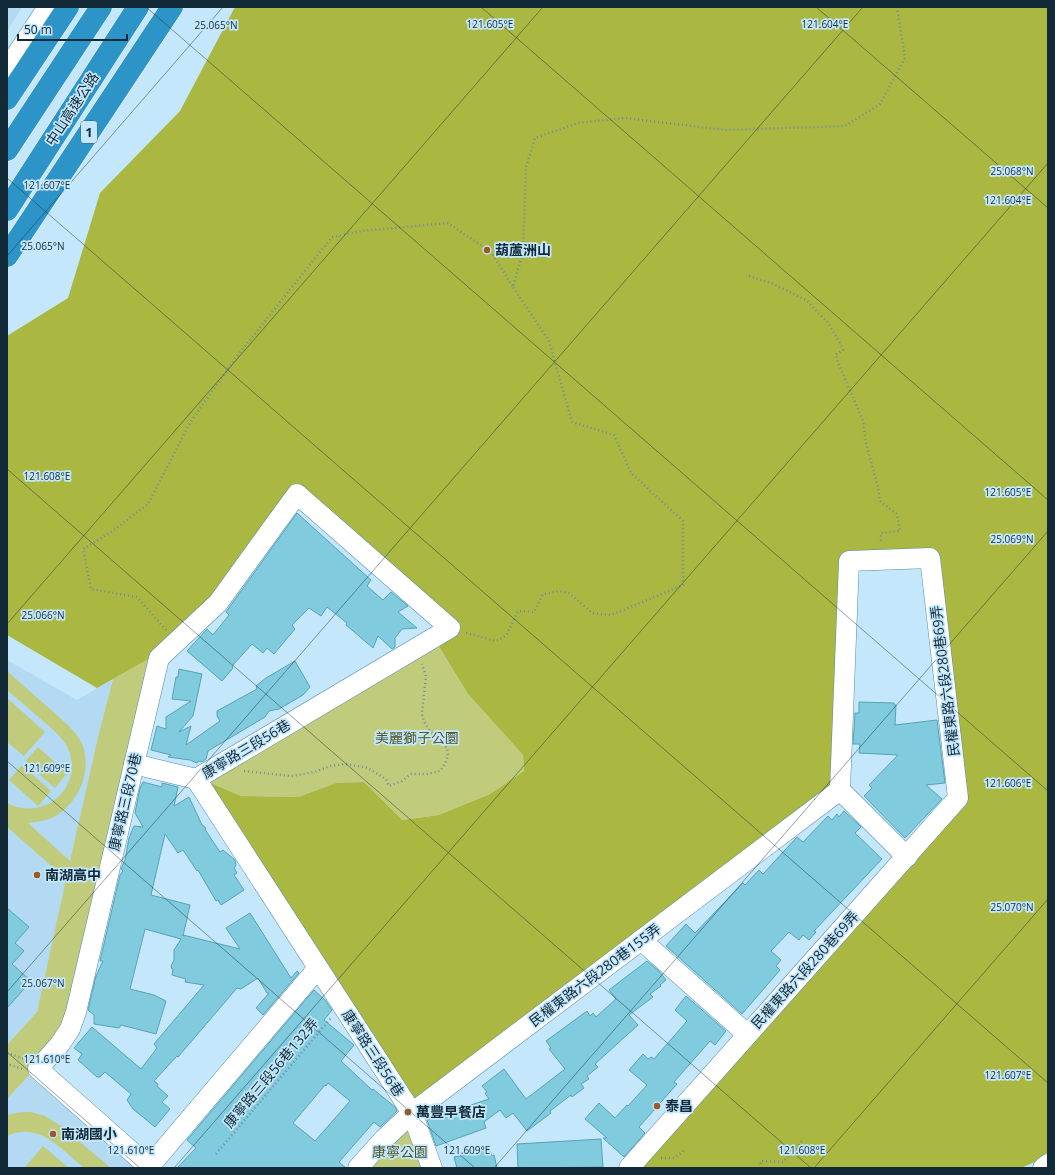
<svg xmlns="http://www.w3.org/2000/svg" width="1055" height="1175" font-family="'Open Sans','Noto Sans TC',sans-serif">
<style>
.built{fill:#b3daf2}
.green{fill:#c0cc7b}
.forest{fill:#aab740}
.building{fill:#80cbdd;stroke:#57a2b4;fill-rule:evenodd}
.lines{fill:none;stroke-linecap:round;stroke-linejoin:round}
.minor-casing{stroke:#518bac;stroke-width:21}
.highway-casing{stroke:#fff;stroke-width:23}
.path{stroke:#708d9f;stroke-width:2.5;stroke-dasharray:1 3;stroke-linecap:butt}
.minor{stroke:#fff;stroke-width:20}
.highway{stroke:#2d94c8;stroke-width:22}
.ticks{fill:none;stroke:#122a38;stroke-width:1;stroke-opacity:0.45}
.poi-dot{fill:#9a5925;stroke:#c4e7fc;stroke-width:1.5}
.labels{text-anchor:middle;stroke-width:3.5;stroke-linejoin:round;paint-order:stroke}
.shield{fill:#c4e7fc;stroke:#476373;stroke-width:1}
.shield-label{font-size:13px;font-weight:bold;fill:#122a38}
.street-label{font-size:14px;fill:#122a38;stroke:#c4e7fc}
.poi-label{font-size:14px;font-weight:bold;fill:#122a38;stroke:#c4e7fc;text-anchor:start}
.park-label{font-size:14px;fill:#4f5526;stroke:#c4e7fc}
.ticks-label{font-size:10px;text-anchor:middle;fill:#122a38;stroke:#c4e7fc;stroke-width:3.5;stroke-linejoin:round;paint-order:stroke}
</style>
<rect width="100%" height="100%" fill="#c4e7fc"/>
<g class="built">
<path d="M7 7H22L7 32Z"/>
<path d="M7 660 77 700 113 679 98 737 37 1012 7 1045Z"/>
<path d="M30 1074 138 1168H7V1099Z"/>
</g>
<g class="green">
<path d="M438 645 468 694 523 755 524 771 490 794 439 815 401 820 364 782 336 783 298 797 241 796 208 782Z"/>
<path d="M152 657 65 1024 30 1074 7 1099V1045L37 1012 70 861 67 872 63 876 7 827V803C45 823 86 785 67 746 61 736 51 728 42 720 30 710 19 700 7 690V671L69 726C74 732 80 738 83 746 91 770 80 799 60 813 50 820 39 822 28 823L70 861 98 737 113 679Z"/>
<path d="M7 698 45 732 24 756 7 742Z"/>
<path d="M38 747 67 773 55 788 25 762Z"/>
<path d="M22 765 51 791 38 806 9 780Z"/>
<path d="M21 1112H31L45 1116 61 1126 111 1168H84C61 1149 39 1121 7 1136V1115Z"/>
<path d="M408 1129 421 1168H365Z"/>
<path d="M43 1146 69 1168H24Z"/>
</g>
<path class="forest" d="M235 7H1048V1152L1037 1161 1021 1168H641L963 799 935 556 845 555 837 784 415 1105 208 782 241 796 298 797 336 783 364 782 402 820 439 815 490 794 524 771 523 755 468 694 438 645 460 629V624L296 483 209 602 152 657 97 688 7 635V336L68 298 100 193 180 111Z"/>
<g class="building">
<path d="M297 513 371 580 367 586 383 600 391 592 408 606 398 612 417 628 402 629 395 638V647L392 649 378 636 373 648 346 625 347 623 327 607 321 616 309 608 292 625 295 629 274 654 267 648 263 653 252 644 232 666 233 668 222 681 187 651 207 629 213 635 229 615 226 612Z"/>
<path d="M295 661 310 687 303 695 279 709 269 711 265 717 208 751 206 759 202 762 198 761 197 763 190 760 168 757 171 755 151 750 157 726 166 729V717L191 701 172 699 176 677H178L179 669 202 674 193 716 179 732 191 726 186 745 220 721 217 716V711L257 689 256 686 266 678Z"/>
<path d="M859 702 894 703V705H896L895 725 937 720 945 783 926 785 942 799 905 838 864 796 872 788 869 785 898 755 859 753 860 744H853L855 713H859Z"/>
<path d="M143 782 162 787V783L178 787 174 806 189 797 202 825 205 827 206 831 220 852 223 850 235 860 236 865 234 868 237 873 234 875 244 890 221 905 218 900 216 901 198 870 197 871 183 850 178 853 165 834 151 895 190 905 183 936V935L240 949 226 928 250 913 291 978 297 971 299 973 263 1015 256 1008 269 993H267L258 978 241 989 237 988 178 1057 177 1056 154 1081 158 1084 157 1086 168 1096 162 1102 170 1109 155 1127 133 1109 127 1100 131 1094 105 1072 100 1077H97L78 1060 82 1054 74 1048 92 1027 141 1069 157 1048 154 1044 204 985 185 982 186 979 172 975 173 969H172L171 966 174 960V950L181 939 145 929 130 989 154 995 166 1001 156 1034 121 1025 119 1028 94 1024V1015L88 1010 96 976 103 961H100L120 875 123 871 121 869 125 860 129 838 134 826 143 827 135 813 140 788Z"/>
<path d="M844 811 861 827 855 833 882 859 814 931 816 932 809 940 803 935 799 940 789 932 771 951 781 960 776 966 780 970 742 1014 666 946 686 924 695 933 743 883 745 885 759 870 763 874 797 837 803 842 828 816 832 820 837 814 839 817Z"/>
<path d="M7 908 29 927 15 943 24 951 12 964 31 981 7 1008Z"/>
<path d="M647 961 659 971 666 980 660 985 661 986 650 994 653 997 629 1015 638 1025 595 1064 598 1067 587 1076 589 1079 581 1084 584 1088 572 1097 571 1095 550 1111 551 1113 527 1131 513 1113 506 1118 500 1110 484 1122 486 1128 436 1146 427 1120 443 1115 442 1112 462 1105V1108L489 1099 485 1093 487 1092 482 1086 504 1069 526 1099 565 1069 549 1049 551 1048 546 1041 587 1011 590 1016 593 1013 596 1017 616 999 609 990Z"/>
<path d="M314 990 325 1000 332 1010 324 1020 354 1045 341 1061 372 1090 373 1089 395 1107 397 1111 380 1127 374 1122 339 1162 346 1168H177L196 1148 187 1140ZM328 1083 350 1101 315 1141 293 1123 325 1085 326 1086Z"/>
<path d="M686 996 726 1031 715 1045 710 1041 674 1082 677 1084 639 1127 645 1133 624 1157 603 1138H607L585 1119 599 1103 615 1118 627 1105 628 1106 647 1085 629 1070 643 1054 648 1059 651 1057 654 1059 687 1021 675 1010Z"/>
<path d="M601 1139 603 1167 518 1168 517 1144Z"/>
<path d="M490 1150 492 1156 494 1155 497 1168H457L454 1157Z"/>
</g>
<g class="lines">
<g class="minor-casing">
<g id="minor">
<path d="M7 69 48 7"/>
<path d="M134 764 196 779"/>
<path d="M196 779 412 1113 432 1168"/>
<path d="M840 790 907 857"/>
<path d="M641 940 747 1034"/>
<path d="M149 1167 318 968"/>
<path d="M150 1168 38 1069 60 1044 70 1029 76 1012 159 658 218 603 297 494 450 628 196 779"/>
<path d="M358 1168 384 1139 412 1113 840 790"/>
<path d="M629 1168 958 798 930 558 849 561 840 790"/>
<path d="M1043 1168 1048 1164"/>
</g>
</g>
<g class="highway-casing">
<g id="highway">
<path d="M7 99 68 7"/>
<path d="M7 150 101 7"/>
<path d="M7 210 138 7"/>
<path d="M7 256 172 7"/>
</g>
</g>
<g class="path">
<path d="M749 276 771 283 806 300 828 323 842 347 843 350 835 355 863 421 866 443 878 487 880 501 897 514 900 531 881 533V543"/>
<path d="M166 630 137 597 91 589 83 549 114 530 148 504 191 421 238 355 332 237 362 231 448 223 491 252 513 287 523 252 526 167 535 138 578 123 625 118 725 130 845 126 880 104 905 58 897 7"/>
<path d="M466 633 496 641 506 636 518 611 534 612 543 594 559 591 569 593 592 613 611 615 683 585V521L631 473 614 435 572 422 549 341 513 287"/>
<path d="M244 771 291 776 315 772 330 766 346 764 368 768 386 779 389 786 402 781 411 774H427L440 771 445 764 448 755 447 748C437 737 424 729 422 713L426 676 422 664"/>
<path d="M7 1053 25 1059"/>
<path d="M7 1068 10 1065 23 1069"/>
<path d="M216 1154 331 1018"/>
<path d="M661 1158H674L686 1149"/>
<path d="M760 1168 761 1161 783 1162 802 1141"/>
</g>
<use href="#minor" class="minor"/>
<use href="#highway" class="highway"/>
</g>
<path class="ticks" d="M146 7 1048 791M481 7 1048 500M816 7 1048 208M7 178 1048 1083M7 256 223 7M7 469 811 1168M7 624 543 7M7 761 475 1168M7 992 863 7M7 1052 140 1168M174 1168 1048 163M494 1168 1048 531M814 1168 1048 899"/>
<g class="poi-dot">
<circle cx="487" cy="250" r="4"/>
<circle cx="37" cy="875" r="4"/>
<circle cx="657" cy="1106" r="4"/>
<circle cx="408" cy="1112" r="4"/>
<circle cx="53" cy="1134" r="4"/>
</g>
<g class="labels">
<rect class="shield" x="81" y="121" width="16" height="22" rx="3"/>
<g class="shield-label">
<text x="89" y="137">1</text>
</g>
<g class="street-label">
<text transform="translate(72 109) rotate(-57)" y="5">中山高速公路</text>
<text transform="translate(945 681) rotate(-97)" y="5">民權東路六段280巷69弄</text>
<text transform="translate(246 749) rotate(-31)" y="5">康寧路三段56巷</text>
<text transform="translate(125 802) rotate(-77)" y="5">康寧路三段70巷</text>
<text transform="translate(805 970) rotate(-48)" y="5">民權東路六段280巷69弄</text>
<text transform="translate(595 975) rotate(-37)" y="5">民權東路六段280巷155弄</text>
<text transform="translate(373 1053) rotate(57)" y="5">康寧路三段56巷</text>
<text transform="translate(271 1073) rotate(-50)" y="5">康寧路三段56巷132弄</text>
</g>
<g class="poi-label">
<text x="495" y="255">葫蘆洲山</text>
<text x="45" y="880">南湖高中</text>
<text x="665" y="1111">泰昌</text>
<text x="416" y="1117">萬豐早餐店</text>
<text x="61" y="1139">南湖國小</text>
</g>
<g class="park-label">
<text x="417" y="743">美麗獅子公圜</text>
<text x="400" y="1157">康寧公園</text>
</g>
</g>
<g class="ticks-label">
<text x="490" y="28">121.605°E</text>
<text x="825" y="28">121.604°E</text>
<text x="216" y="29">25.065°N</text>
<text x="1012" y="175">25.068°N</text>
<text x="47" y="189">121.607°E</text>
<text x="1008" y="204">121.604°E</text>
<text x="43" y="250">25.065°N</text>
<text x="47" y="480">121.608°E</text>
<text x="1008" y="496">121.605°E</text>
<text x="1012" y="543">25.069°N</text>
<text x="43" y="619">25.066°N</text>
<text x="47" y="772">121.609°E</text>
<text x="1008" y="787">121.606°E</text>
<text x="1012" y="911">25.070°N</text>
<text x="43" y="987">25.067°N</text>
<text x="47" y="1063">121.610°E</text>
<text x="1008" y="1079">121.607°E</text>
<text x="131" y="1154">121.610°E</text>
<text x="467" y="1154">121.609°E</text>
<text x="802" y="1154">121.608°E</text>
</g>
<rect width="1055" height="1175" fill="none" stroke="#122a38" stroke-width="16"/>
<path d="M18 34v6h109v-6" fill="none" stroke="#122a38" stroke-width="2"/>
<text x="24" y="34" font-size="12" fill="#122a38" stroke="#c4e7fc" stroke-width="3" paint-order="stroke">50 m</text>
</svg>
